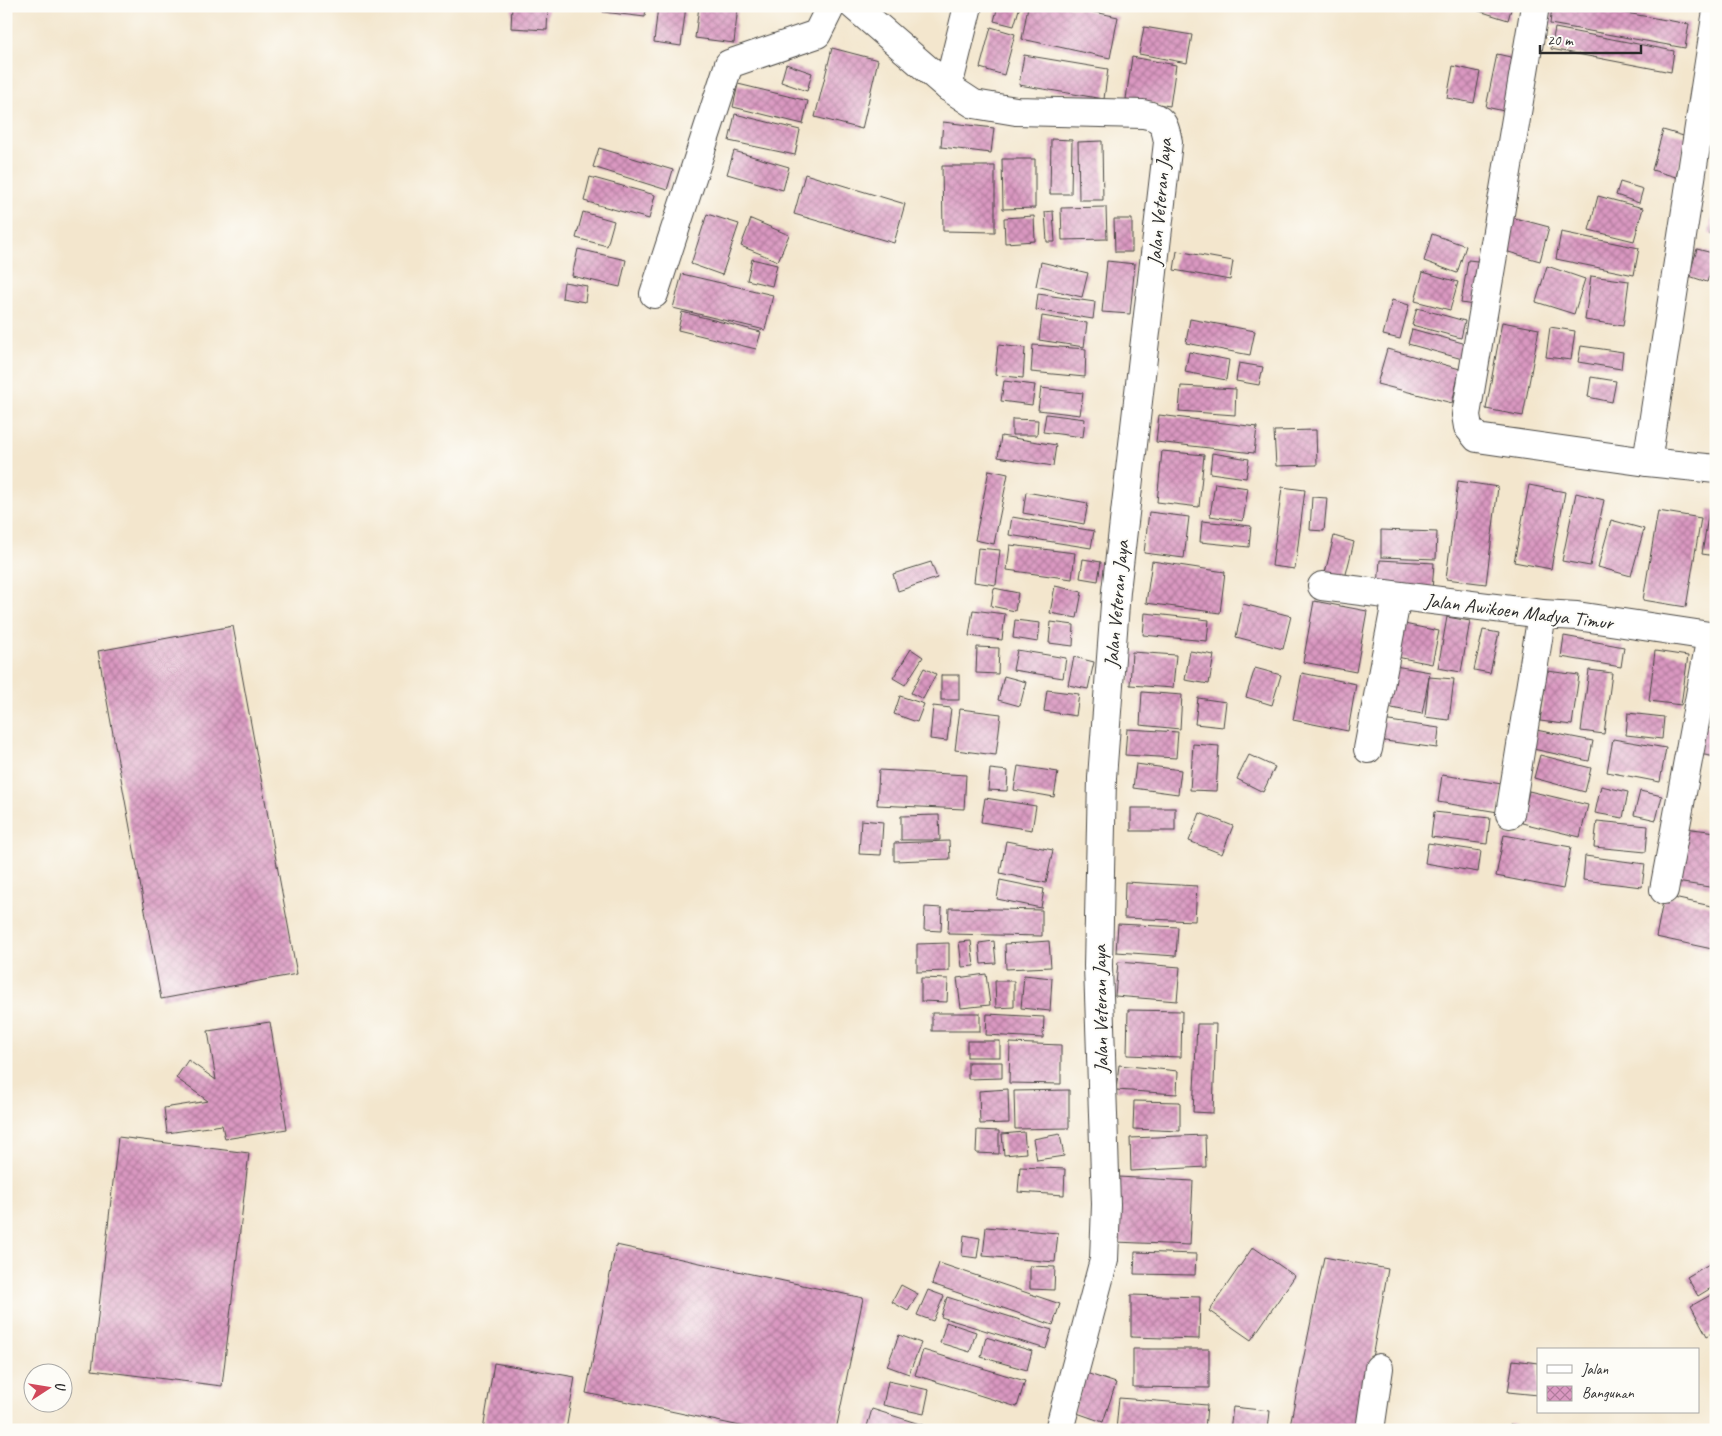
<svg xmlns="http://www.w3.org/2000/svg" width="1722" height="1436" font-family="Caveat,sans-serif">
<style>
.building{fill:url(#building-cross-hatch)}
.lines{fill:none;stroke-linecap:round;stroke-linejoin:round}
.minor-casing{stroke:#494743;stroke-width:30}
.minor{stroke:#fff;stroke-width:28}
.labels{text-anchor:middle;stroke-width:4;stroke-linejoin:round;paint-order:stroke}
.street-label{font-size:20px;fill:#2b2b2b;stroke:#fdfcf7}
</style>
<defs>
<pattern id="building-cross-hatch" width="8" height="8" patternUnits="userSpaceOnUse" patternTransform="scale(1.25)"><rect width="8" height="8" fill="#da98c1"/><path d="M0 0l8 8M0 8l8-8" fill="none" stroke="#b17c9d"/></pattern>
</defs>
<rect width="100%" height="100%" fill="#fdfcf7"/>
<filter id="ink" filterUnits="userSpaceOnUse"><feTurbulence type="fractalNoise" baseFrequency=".02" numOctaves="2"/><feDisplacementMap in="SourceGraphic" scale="10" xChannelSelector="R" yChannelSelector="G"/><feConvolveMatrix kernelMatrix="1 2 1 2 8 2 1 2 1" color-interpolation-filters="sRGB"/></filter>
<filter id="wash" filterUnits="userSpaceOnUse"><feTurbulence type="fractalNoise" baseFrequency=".0096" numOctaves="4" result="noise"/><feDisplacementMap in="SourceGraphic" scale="20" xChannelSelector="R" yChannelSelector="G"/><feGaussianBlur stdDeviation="1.12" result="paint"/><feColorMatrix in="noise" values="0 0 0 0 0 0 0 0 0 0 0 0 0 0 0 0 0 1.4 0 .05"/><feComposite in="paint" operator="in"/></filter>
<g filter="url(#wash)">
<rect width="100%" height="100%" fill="#f3e6cd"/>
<g id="blocks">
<g class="building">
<path d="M512 6H548L547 30 511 28Z"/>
<path d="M603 6H646L645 17 603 12Z"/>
<path d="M658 6H686L681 46 654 42Z"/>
<path d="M699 6H738L734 43 695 38Z"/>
<path d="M998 6H1020L1014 26 994 21Z"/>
<path d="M1028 6H1067L1118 17 1110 58 1022 39Z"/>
<path d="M1463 6H1512L1508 20Z"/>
<path d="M1552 6H1586L1689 24 1685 48 1550 24Z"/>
<path d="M991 27 1015 34 1004 75 980 68Z"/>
<path d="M1144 27 1192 35 1187 63 1139 54Z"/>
<path d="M1555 28 1674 51 1671 72 1551 49Z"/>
<path d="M832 48 878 60 862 129 815 117Z"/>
<path d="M1497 54 1515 58 1504 111 1486 107Z"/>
<path d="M1024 55 1108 69 1104 99 1019 85Z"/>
<path d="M1132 57 1176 65 1170 106 1126 99Z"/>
<path d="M786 64 812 73 807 91 781 82Z"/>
<path d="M1453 66 1480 72 1474 103 1447 98Z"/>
<path d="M738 84 808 101 803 124 733 107Z"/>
<path d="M735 114 800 130 795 155 729 141Z"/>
<path d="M943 122 994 128 991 153 941 147Z"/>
<path d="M1663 130 1687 137 1676 177 1652 170Z"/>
<path d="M1051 139 1072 140 1071 194H1050Z"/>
<path d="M1102 141 1103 200H1079L1078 142Z"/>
<path d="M599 148 673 170 667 190 593 167Z"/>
<path d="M734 151 789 167 783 190 727 174Z"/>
<path d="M1002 159H1035V208L1003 209Z"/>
<path d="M942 166H995V232L943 231Z"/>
<path d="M805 174 905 204 894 243 794 214Z"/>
<path d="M590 177 655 195 649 219 584 201Z"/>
<path d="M1620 182 1643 189 1639 203 1616 195Z"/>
<path d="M1598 196 1643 208 1634 241 1589 230Z"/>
<path d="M1106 207 1107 239 1062 240 1061 208Z"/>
<path d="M1713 208H1716V235L1709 234Z"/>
<path d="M1053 211 1055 242H1047L1045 212Z"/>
<path d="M583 212 614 221 607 246 576 238Z"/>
<path d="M707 214 739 224 722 275 691 264Z"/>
<path d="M1034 216 1035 241 1005 243 1004 218Z"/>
<path d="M1507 216 1549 227 1540 261 1498 249Z"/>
<path d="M751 219 789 235 778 261 741 246Z"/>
<path d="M1114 219H1132V252H1115Z"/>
<path d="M1561 232 1639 248 1634 275 1556 259Z"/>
<path d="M1432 234 1466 246 1457 273 1424 261Z"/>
<path d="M578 249 626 260 620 287 572 276Z"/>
<path d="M1697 249 1716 254 1707 282 1689 276Z"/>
<path d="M1177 251 1233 261 1230 280 1174 270Z"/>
<path d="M752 259 777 265 772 286 747 280Z"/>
<path d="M1468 260 1487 262 1480 306 1461 303Z"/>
<path d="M1107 261 1135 264 1130 314 1102 312Z"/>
<path d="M1041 262 1088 273 1082 297 1036 286Z"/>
<path d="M1547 266 1585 279 1574 314 1536 302Z"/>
<path d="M1423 272 1458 282 1450 310 1415 301Z"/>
<path d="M682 274 773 295 765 330 673 308Z"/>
<path d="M1591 276 1629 281 1623 326 1585 320Z"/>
<path d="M564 282 587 286 585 302 562 298Z"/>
<path d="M1038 294 1095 302 1093 319 1036 310Z"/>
<path d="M1392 300 1409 305 1400 339 1383 335Z"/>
<path d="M1417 308 1465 321 1461 338 1412 325Z"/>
<path d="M682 312 761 332 756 349 678 330Z"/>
<path d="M1042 316 1087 323 1084 347 1039 340Z"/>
<path d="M1190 319 1255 331 1250 355 1186 343Z"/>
<path d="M1502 322 1539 329 1523 416 1486 409Z"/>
<path d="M1550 327 1575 331 1571 360 1546 357Z"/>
<path d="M1412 329 1470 345 1466 360 1408 344Z"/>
<path d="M998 345 1025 348 1023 378 995 375Z"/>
<path d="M1033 345 1086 349 1085 377 1031 372Z"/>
<path d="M1581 346 1623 352 1621 369 1578 362Z"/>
<path d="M1387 349 1460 369 1452 403 1377 384Z"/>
<path d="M1189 352 1229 360 1226 380 1185 372Z"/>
<path d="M1239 363 1263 367 1259 385 1236 381Z"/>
<path d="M1591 377 1616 381 1612 402 1588 397Z"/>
<path d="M1004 381 1035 385 1032 405 1001 401Z"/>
<path d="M1181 386 1236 389 1235 415 1179 411Z"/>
<path d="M1041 388 1083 393 1080 415 1038 410Z"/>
<path d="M1046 414 1085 419 1083 437 1043 432Z"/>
<path d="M1159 415 1257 427 1254 453 1156 442Z"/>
<path d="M1012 419 1038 420 1037 435H1012Z"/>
<path d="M1316 430 1317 465 1276 466 1274 431Z"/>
<path d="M1001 436 1056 445 1053 466 998 457Z"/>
<path d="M1162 451 1204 455 1199 507 1157 502Z"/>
<path d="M1212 453 1249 459 1246 478 1210 473Z"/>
<path d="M989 470 1008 474 994 544 975 540Z"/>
<path d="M1458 481 1498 487 1486 584 1446 579Z"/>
<path d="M1215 483 1248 488 1243 521 1210 516Z"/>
<path d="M1529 485 1565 492 1551 569 1514 562Z"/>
<path d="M1282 487 1305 490 1295 569 1272 566Z"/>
<path d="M1026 492 1088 503 1084 524 1023 513Z"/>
<path d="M1576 493 1604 500 1590 566 1562 561Z"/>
<path d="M1312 497 1327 498 1324 531 1310 530Z"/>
<path d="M1709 510 1716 511V556L1702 554Z"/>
<path d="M1658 511 1701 518 1686 607 1643 600Z"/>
<path d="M1149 512 1189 517 1184 558 1144 553Z"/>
<path d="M1012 517 1094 531 1091 548 1009 535Z"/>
<path d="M1611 520 1644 529 1631 576 1598 567Z"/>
<path d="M1202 521 1251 526 1249 547 1200 542Z"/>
<path d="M1381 530 1437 532 1436 559 1381 557Z"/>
<path d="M1334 536 1354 542 1344 582 1324 577Z"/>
<path d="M1010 545 1075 553 1072 579 1007 570Z"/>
<path d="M978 548 1000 550 996 585 974 582Z"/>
<path d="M1083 559 1101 562 1098 581 1080 578Z"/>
<path d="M1380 560 1434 563 1432 591 1378 587Z"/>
<path d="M1152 561 1225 572 1220 613 1146 603Z"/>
<path d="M931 562 937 578 898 591 893 574Z"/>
<path d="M1055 586 1082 592 1077 618 1050 613Z"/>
<path d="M994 588 1018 593 1015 611 991 606Z"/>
<path d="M1314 601 1367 611 1356 672 1303 662Z"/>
<path d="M1243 604 1291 616 1283 649 1236 637Z"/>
<path d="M973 610 1005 614 1002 640 969 636Z"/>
<path d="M1145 613 1209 620 1207 641 1143 635Z"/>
<path d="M1447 617 1470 621 1461 672 1438 668Z"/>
<path d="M1015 620 1040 623 1038 642 1013 638Z"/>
<path d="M1051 622 1074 625 1073 646 1049 643Z"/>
<path d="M1399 623 1439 631 1432 664 1392 656Z"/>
<path d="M233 626 297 974 161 999 98 651Z"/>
<path d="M1483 630 1499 633 1490 673 1474 670Z"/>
<path d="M1564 636 1624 647 1621 667 1561 657Z"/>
<path d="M977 647 999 648 998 674 976 673Z"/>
<path d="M911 649 923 657 905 685 893 678Z"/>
<path d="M1017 650 1066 658 1063 678 1013 670Z"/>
<path d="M1190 651 1214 655 1209 684 1185 680Z"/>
<path d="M1655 651 1688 656 1681 705 1649 701Z"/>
<path d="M1132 652 1176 655 1173 688 1130 685Z"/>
<path d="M1074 657 1094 662 1088 689 1068 685Z"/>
<path d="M1389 665 1430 672 1422 714 1382 706Z"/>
<path d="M924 668 936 674 923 699 911 693Z"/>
<path d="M1255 668 1281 675 1272 705 1246 697Z"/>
<path d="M1716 669V713L1705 711Z"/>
<path d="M1589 670 1612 673 1604 734 1581 731Z"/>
<path d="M1547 671 1579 675 1572 725 1540 721Z"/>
<path d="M1302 673 1356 684 1348 731 1293 720Z"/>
<rect x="941" y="675" width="18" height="25"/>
<path d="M1004 676 1026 682 1020 706 998 700Z"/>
<path d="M1429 677 1454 679 1449 720 1425 717Z"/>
<path d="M1047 690 1079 694 1076 716 1044 711Z"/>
<path d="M1142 692 1182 695 1180 729 1140 725Z"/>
<path d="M900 696 924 704 917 722 894 714Z"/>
<path d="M1198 698 1226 702 1223 727 1195 724Z"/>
<path d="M933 706 951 708 947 741 930 739Z"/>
<path d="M960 709 1001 714 996 755 955 750Z"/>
<path d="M1628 713 1664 717 1662 739 1626 735Z"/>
<path d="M1382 720 1439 728 1437 748 1378 740Z"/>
<path d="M1703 727 1716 729V757L1699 754Z"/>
<path d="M1127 729 1178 732 1176 758 1125 755Z"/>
<path d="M1536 730 1593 741 1589 761 1533 749Z"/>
<path d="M1613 739 1666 748 1660 782 1607 772Z"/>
<path d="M1193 744 1219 746 1216 791 1190 790Z"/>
<path d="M1249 755 1275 767 1263 792 1237 779Z"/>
<path d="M1540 755 1591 768 1585 792 1534 778Z"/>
<path d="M1136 764 1181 770 1178 794 1133 788Z"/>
<path d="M1018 766 1058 772 1054 797 1014 790Z"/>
<path d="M990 769 1008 771 1007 791 988 790Z"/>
<path d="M879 770 966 775 964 809 877 805Z"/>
<path d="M1442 775 1502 784 1498 812 1438 802Z"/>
<path d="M1601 786 1628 792 1623 818 1595 813Z"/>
<path d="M1529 791 1588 805 1580 837 1522 823Z"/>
<path d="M1640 791 1662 796 1656 820 1634 815Z"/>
<path d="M985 798 1036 806 1032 830 981 822Z"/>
<rect x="1131" y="808" width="44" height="23"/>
<path d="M1434 812 1490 818 1487 844 1431 837Z"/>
<path d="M1200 813 1233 826 1222 854 1189 841Z"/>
<path d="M939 815 940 840H901V816Z"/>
<path d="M861 820 883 822 881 855 859 854Z"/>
<path d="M1597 821 1648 826 1646 852 1594 847Z"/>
<path d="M1685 828 1716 832V888L1676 882Z"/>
<path d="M1504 835 1571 847 1563 889 1496 876Z"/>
<path d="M949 841 950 859 894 861V843Z"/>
<path d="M1006 841 1053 850 1046 883 1000 873Z"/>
<path d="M1428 843 1481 851 1478 872 1425 863Z"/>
<path d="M1585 856 1645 864 1642 887 1583 880Z"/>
<path d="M1000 880 1044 889 1041 908 997 899Z"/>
<path d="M1125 882 1197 886 1195 921 1124 918Z"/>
<path d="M1664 896 1716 907V930L1712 949 1656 937Z"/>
<path d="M925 907 942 908 941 931 924 930Z"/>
<path d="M949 908 1042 910V936L948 934Z"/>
<path d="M1118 924 1178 927 1176 956 1116 952Z"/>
<path d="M971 941 974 966 962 967 959 942Z"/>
<path d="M994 941 996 963 981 964 979 943Z"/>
<path d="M1049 941 1051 967 1006 969 1005 944Z"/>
<path d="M949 943V971L917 972V944Z"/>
<path d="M1118 962 1180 967 1177 1001 1115 996Z"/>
<path d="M986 974 990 1005 961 1008 957 978Z"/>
<path d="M1024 975 1052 978 1050 1011 1021 1008Z"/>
<path d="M921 978 948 979 947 1002 921 1001Z"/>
<path d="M995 981H1014V1007L996 1008Z"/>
<path d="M1128 1010 1182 1011 1181 1057 1127 1055Z"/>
<rect x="932" y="1013" width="48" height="18"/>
<path d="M987 1014 1044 1017 1043 1038 986 1035Z"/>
<path d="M270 1022 287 1129 225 1139 222 1125 167 1133 164 1108 208 1101 176 1078 188 1060 216 1080 208 1031Z"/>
<path d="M1197 1024H1216L1213 1113 1193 1112Z"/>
<rect x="967" y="1041" width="33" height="16"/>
<path d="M1010 1043 1061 1045V1084L1009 1083Z"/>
<path d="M968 1062H1002V1078L968 1079Z"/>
<path d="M1119 1065 1178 1071 1177 1094 1116 1090Z"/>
<path d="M1008 1089 1009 1123 980 1124 979 1091Z"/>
<path d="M1069 1090V1128L1015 1129 1014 1091Z"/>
<path d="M1134 1101 1180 1102V1131L1133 1129Z"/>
<path d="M977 1130 999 1131V1154L976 1153Z"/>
<path d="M1024 1132 1026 1153 1004 1155 1002 1134Z"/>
<path d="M1060 1134 1064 1156 1037 1160 1033 1139Z"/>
<path d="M1205 1135 1206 1167 1131 1171 1130 1138Z"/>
<path d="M118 1137 249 1153 222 1386 92 1370Z"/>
<path d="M1020 1167 1065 1169 1064 1195 1018 1192Z"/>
<path d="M1118 1177 1193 1181 1190 1245 1115 1242Z"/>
<path d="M986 1227 1058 1233 1055 1262 983 1256Z"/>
<path d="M964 1235 980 1238 977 1258 962 1256Z"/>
<path d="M616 1245 863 1298 836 1430H759L586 1393Z"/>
<path d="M1253 1247 1295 1276 1251 1340 1209 1311Z"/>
<path d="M1135 1252 1196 1254 1195 1275 1134 1274Z"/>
<path d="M1324 1257 1388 1269 1359 1430H1317L1290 1425Z"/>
<path d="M1716 1260V1285L1698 1296 1687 1277Z"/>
<path d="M939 1263 1060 1304 1053 1325 932 1284Z"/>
<path d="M1030 1266 1055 1267 1054 1290 1030 1289Z"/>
<path d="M901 1285 918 1294 908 1311 892 1302Z"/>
<path d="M928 1290 944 1296 933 1321 917 1315Z"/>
<path d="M1716 1292V1331L1707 1336 1691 1306Z"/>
<path d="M1131 1295 1200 1297 1199 1339 1131 1337Z"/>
<path d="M947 1297 1052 1330 1046 1349 941 1317Z"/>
<path d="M946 1322 976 1332 970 1352 940 1343Z"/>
<path d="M899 1335 921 1343 909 1374 887 1366Z"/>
<path d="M986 1337 1032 1351 1027 1370 981 1357Z"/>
<path d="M1133 1349H1209V1388L1133 1387Z"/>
<path d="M923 1350 1025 1381 1017 1407 915 1375Z"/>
<path d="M1513 1360 1538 1363V1395L1508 1392Z"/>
<path d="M494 1363 575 1377 566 1430H483Z"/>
<path d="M1086 1373 1116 1383 1103 1422 1074 1412Z"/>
<path d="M888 1381 929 1390 924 1414 883 1405Z"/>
<path d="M1119 1398 1207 1405 1205 1430H1116Z"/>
<path d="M1233 1407 1270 1411 1268 1430H1230Z"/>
<path d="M872 1409 929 1427 928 1430H866Z"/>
<path d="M1510 1424 1528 1429V1430H1509Z"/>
</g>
</g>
</g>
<g filter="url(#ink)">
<use href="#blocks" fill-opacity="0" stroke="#494743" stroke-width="1"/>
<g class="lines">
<g class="minor-casing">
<g id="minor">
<path d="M854 6 948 87 974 104 1016 111 1143 114C1162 117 1165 124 1168 142L1116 591 1102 778 1098 966 1106 1204 1104 1260 1059 1430"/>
<path d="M1535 6 1466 415 1468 427 1477 438 1647 462 1716 469"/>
<path d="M948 87 968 6"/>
<path d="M654 294 729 64 817 34 831 6"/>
<path d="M1647 462 1716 17"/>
<path d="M1322 586 1542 614 1577 616 1716 637"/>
<path d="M1368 749 1397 596"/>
<path d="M1510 814 1542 614"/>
<path d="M1664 890 1711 636"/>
<path d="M1370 1430 1379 1368"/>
</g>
</g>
<use href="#minor" class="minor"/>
</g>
</g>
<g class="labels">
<g class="street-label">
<text transform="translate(1159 202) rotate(-85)" y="7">Jalan Veteran Jaya</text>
<text transform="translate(1116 604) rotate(-85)" y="7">Jalan Veteran Jaya</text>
<text transform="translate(1519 611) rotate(7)" y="7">Jalan Awikoen Madya Timur</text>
<text transform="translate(1100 1009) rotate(-91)" y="7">Jalan Veteran Jaya</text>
</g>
</g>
<rect width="1722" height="1436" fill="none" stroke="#fdfcf7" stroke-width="25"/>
<rect x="1537" y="1348" width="162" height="65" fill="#fdfcf7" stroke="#a9a8a5"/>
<rect x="1547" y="1365" width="25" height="8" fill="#ffffff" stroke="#a9a8a5"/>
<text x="1582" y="1374" font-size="15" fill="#2b2b2b">Jalan</text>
<rect x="1547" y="1386" width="25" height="15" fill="url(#building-cross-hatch)" stroke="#a9a8a5"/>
<text x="1582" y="1398" font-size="15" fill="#2b2b2b">Bangunan</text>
<g transform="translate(48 1388) rotate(78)"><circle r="24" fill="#fdfcf7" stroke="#a9a8a5"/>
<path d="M0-4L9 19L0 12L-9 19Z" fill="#d1495b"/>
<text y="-8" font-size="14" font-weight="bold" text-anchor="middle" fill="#2b2b2b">U</text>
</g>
<path d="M1540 45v8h101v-8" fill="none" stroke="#2b2b2b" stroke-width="2.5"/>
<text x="1547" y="45" font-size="15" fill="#2b2b2b" stroke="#fdfcf7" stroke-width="4" paint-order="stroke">20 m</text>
</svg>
